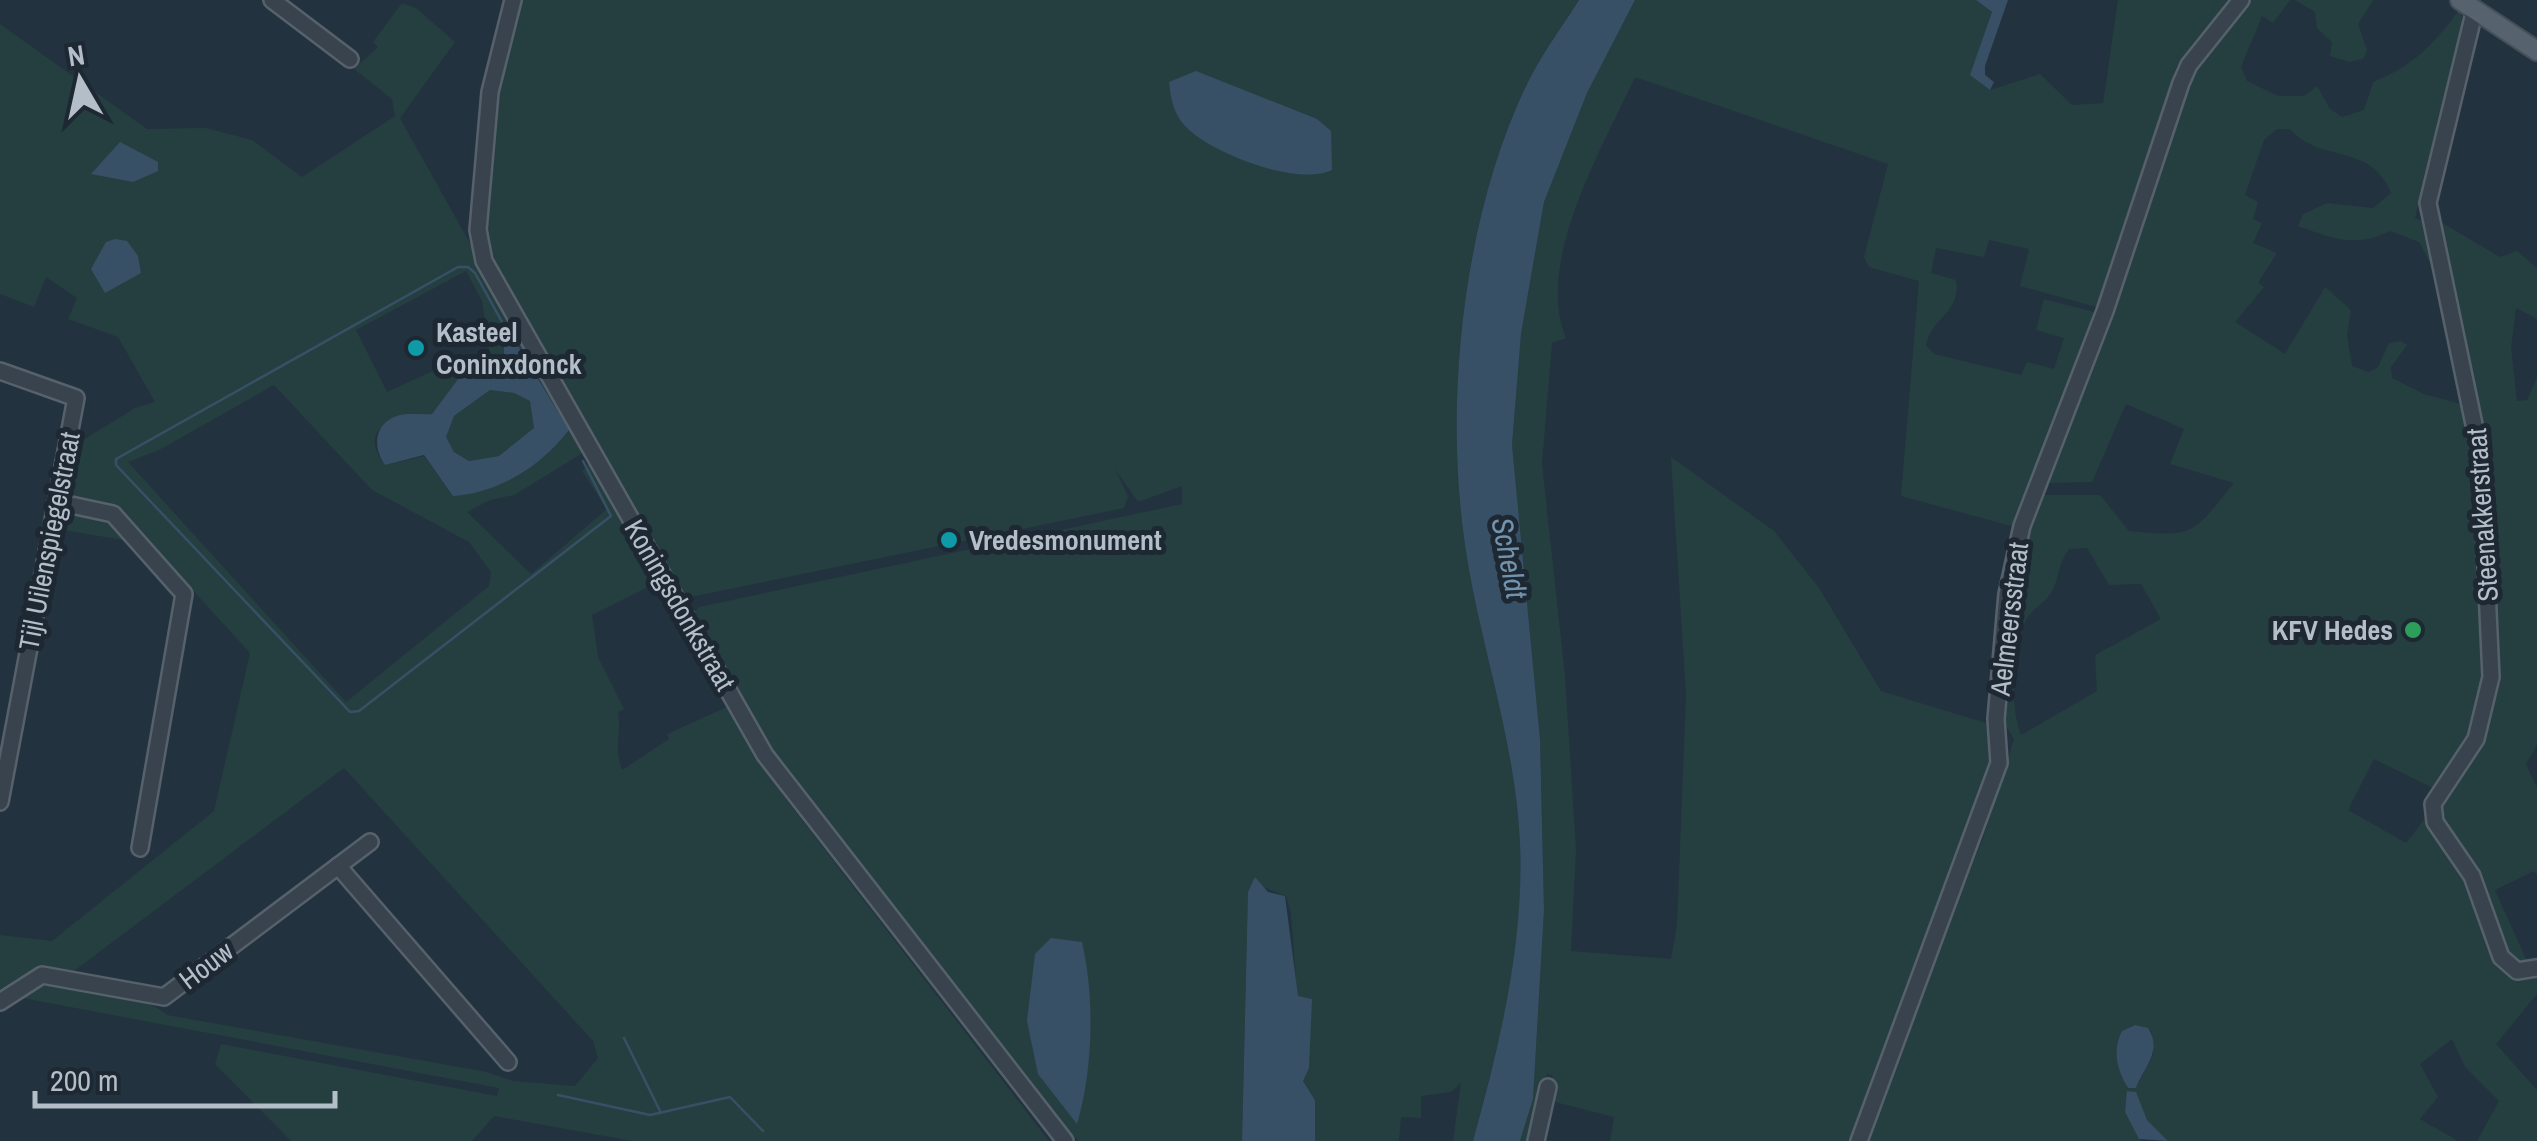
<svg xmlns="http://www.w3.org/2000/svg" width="2537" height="1141" font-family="'Archivo Narrow',sans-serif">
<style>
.green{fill:#253f40;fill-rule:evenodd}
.water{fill:#375066;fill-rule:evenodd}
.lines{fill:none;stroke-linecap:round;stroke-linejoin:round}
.stream{stroke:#375066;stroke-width:2.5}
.minor-casing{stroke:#56616c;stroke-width:20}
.major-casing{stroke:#444f5a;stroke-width:22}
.minor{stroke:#38434e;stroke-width:15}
.major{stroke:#56636e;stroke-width:18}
.culture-dot{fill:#0f9aa8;stroke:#1d2833;stroke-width:4}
.leisure-dot{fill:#2e9e5b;stroke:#1d2833;stroke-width:4}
.labels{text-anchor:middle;stroke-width:10;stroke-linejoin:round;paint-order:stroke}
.poi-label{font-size:28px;font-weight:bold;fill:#b4bec9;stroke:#1d2833;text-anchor:start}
.street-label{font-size:28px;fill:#b4bec9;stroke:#1d2833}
.water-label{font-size:30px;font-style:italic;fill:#7393ad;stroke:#1d2833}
</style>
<rect width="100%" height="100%" fill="#23323f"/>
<g class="green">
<path d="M518 0H1579C1562 27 1541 55 1527 84 1465 211 1445 390 1463 530 1476 636 1515 735 1520 843 1524 953 1500 1037 1473 1141H1453L1461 1082 1451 1092 1421 1096V1118L1401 1117 1399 1141H1315V1100L1303 1081 1291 913 1286 896 1261 886 1248 892 1242 1141H1079L1056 1120 783 767 693 614 699 607 1182 504V486L1138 502 1115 469 1128 496 1124 508 681 599 484 250 494 93Z"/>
<path d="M1635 0H1976L1992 12 1971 75 1990 90 2040 74 2072 105 2103 103 2118 0H2230L2176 68 2169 88 2182 93 2202 54 2248 0H2290L2273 23 2262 16 2241 67 2247 81 2278 96H2304L2317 86 2330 109 2342 117 2364 110 2373 82C2412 67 2435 43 2459 10L2463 18 2415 218 2428 224 2424 235 2442 239 2439 221 2500 257 2517 251 2537 268V319L2516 308 2511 347 2517 401 2527 400 2537 378V745L2526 764 2537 788V875L2534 871 2495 890 2526 959 2537 957V994L2496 1044 2537 1090V1141H2477L2499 1101 2465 1067 2452 1039 2420 1064 2438 1097 2420 1119 2458 1141H2168L2147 1120 2135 1092 2128 1091 2125 1112 2141 1141H1610L1614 1117 1555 1102 1552 1075 1547 1074 1532 1141H1520L1533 1099 1544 910 1540 739 1512 445 1521 334 1544 202 1587 93ZM1635 77 1888 164 1864 257 1869 267 1919 281 1901 496 2026 530 2013 585 2004 723 2014 739 1983 838 1951 916 1939 912 1989 770V724L1881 691 1819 588 1774 531 1671 457 1686 695 1677 925 1671 959 1571 951 1576 850 1565 676 1542 464 1552 343 1566 338C1534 262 1603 147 1635 77ZM2277 129H2290C2322 165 2370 141 2391 193L2373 208 2327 203 2303 214 2298 226C2334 239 2355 248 2390 231L2419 242 2438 278 2448 270 2486 461 2496 670 2482 734 2460 774 2406 843 2348 810 2374 759 2439 791C2453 765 2473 738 2482 710 2498 661 2482 459 2468 406L2424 394 2392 378 2391 367 2407 345 2401 341 2389 343 2378 367 2369 372 2352 366 2347 335 2351 310 2325 287 2285 354 2235 322 2264 287 2258 283 2277 253 2253 243 2262 223 2253 219 2258 202 2245 195 2264 140ZM1989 240 2029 249 2020 286 2096 307 2094 312 2044 299 2036 330 2064 338 2054 369 2027 362 2021 375 1934 354 1926 345C1931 318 1962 312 1956 280L1931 273 1936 248 1984 257ZM2126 404 2184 429 2170 464 2234 483C2193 533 2196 538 2129 531L2100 495H2040L2045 483 2092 482ZM2087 548 2109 585 2141 584 2161 619 2095 655 2097 691 2021 735C2009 705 2013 650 2026 620 2032 608 2046 603 2052 591 2060 577 2056 568 2069 549ZM2135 1025 2151 1031 2153 1055 2136 1088H2128C2117 1070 2112 1050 2122 1031Z"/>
<path d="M2295 0H2373L2358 24 2367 50 2363 59 2349 62 2330 56 2332 42 2317 28 2315 12Z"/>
<path d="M402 3 416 8 455 42 400 118 586 451 514 495 490 500 467 512 531 574 607 509 582 471 592 461 663 585 652 592 648 587 592 615 598 657 624 709 618 712C622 737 613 743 622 770L669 739 667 734 729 706 785 798 1049 1141H632L494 1116 472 1141H291L215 1064 221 1044 497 1096 499 1088 23 998 38 984C68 982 146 995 167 1015L487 1072 513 1081 575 1086 598 1058 593 1041 344 768 70 974 35 971 0 996V935L52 941 214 811 250 653 125 516 108 506 66 499 75 445 135 408 155 402 118 337 68 319 77 298 46 277 34 307 0 294V24L147 129 206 128 252 140 302 177 395 116 392 99 354 69 378 47 373 42ZM466 271 482 301 490 355 452 362 387 392 356 330ZM508 331 569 430C541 468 498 492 453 495L424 456 385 465C353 423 403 417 432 414L464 371 497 373 504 363V333ZM274 385 372 490 469 542 491 572 489 586 346 702 128 462 159 450Z"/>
<path d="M490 390 514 393 530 401 535 428 499 456 469 461 454 452 445 437 454 416Z"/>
<path d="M60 510 110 519 129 541 57 529Z"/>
</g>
<g class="water">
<path d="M1579 0H1635L1587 93 1544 202 1521 334 1512 445 1540 739 1544 910 1533 1099 1520 1141H1473C1500 1042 1524 946 1520 843 1515 734 1476 636 1463 530 1445 390 1465 212 1527 84 1541 55 1562 27 1579 0Z"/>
<path d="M1976 0H2008L1985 66V75L1994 82 1990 90 1970 75 1992 12Z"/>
<path d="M1196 71 1317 119 1331 131 1332 170C1298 187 1210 153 1185 126 1173 113 1171 99 1169 82Z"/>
<path d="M120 142 158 162V171L133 182 91 174Z"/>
<path d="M115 239 127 241 138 256 141 273 105 293 91 269 106 242Z"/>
<path d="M509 331 569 430C541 467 498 493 453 496L424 455 385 465C372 447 374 422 400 415 409 413 422 415 432 414L464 371 497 372 504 363V333ZM490 390 514 393 530 401 534 428 499 456 469 461 454 452 446 437 454 416Z"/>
<path d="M1255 877 1268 892 1285 896 1298 996 1312 999 1309 1068 1303 1081 1315 1100V1141H1242L1248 892Z"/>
<path d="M1051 938 1082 942C1095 998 1093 1070 1077 1124L1038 1074 1027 1021 1035 954Z"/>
<path d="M2135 1025 2148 1028C2163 1051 2144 1067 2136 1088H2128C2117 1070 2112 1050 2122 1031Z"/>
<path d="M2127 1091 2136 1092 2147 1120 2168 1141 2139 1139 2125 1112Z"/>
</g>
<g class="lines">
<g class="stream">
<path d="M507 331 475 273 468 267H458L116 459V465L350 712 359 711 611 516 583 461"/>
<path d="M624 1038 661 1113"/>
<path d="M558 1095 650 1115 730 1097 763 1131"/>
</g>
<g class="minor-casing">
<g id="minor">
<path d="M272 0 350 59"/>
<path d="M513 0 490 92 478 230 484 261 765 755 1065 1141"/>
<path d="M2475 9 2428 203 2481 458 2491 677 2476 739 2433 804 2435 822 2472 876 2501 957 2517 971 2537 968"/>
<path d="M0 371 76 398 0 802"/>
<path d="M57 502 113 514 184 594 140 848"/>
<path d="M338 866 508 1062"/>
<path d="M0 1002 42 975 164 997 370 842"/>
<path d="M1536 1141 1548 1087"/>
<path d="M1859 1141 1999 763 1996 719 2007 594 2022 526 2105 311 2181 83 2189 65 2241 0"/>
</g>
</g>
<g class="major-casing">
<path id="major" d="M2460 0 2537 51"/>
</g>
<use href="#minor" class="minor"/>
<use href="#major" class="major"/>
</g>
<g class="culture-dot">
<circle cx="416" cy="348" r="10"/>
<circle cx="949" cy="540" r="10"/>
</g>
<circle class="leisure-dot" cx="2413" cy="630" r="10"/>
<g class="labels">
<g class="poi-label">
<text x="436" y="342">Kasteel<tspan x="436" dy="32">Coninxdonck</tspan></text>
<text x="969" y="550">Vredesmonument</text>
<text x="2393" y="640" text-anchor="end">KFV Hedes</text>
</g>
<g class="street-label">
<text transform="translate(2482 515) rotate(-94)" y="10">Steenakkerstraat</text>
<text transform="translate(49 541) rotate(-79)" y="10">Tijl Uilenspiegelstraat</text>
<text transform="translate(680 605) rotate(60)" y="10">Koningsdonkstraat</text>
<text transform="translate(2009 619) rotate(-83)" y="10">Aelmeersstraat</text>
<text transform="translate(206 965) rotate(-37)" y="10">Houw</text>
</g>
<g class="water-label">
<text transform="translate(1509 558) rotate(79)" y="10">Scheldt</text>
</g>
</g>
<g transform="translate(80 80) rotate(351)" stroke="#1d2833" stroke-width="8" paint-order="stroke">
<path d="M0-8L18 38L0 25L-18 38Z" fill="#b4bec9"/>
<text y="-15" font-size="28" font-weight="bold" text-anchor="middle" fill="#b4bec9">N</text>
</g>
<path d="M35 1091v15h300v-15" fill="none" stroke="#b4bec9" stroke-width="5"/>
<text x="50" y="1091" font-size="30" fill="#b4bec9" stroke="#1d2833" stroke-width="8" paint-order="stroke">200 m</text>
</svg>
